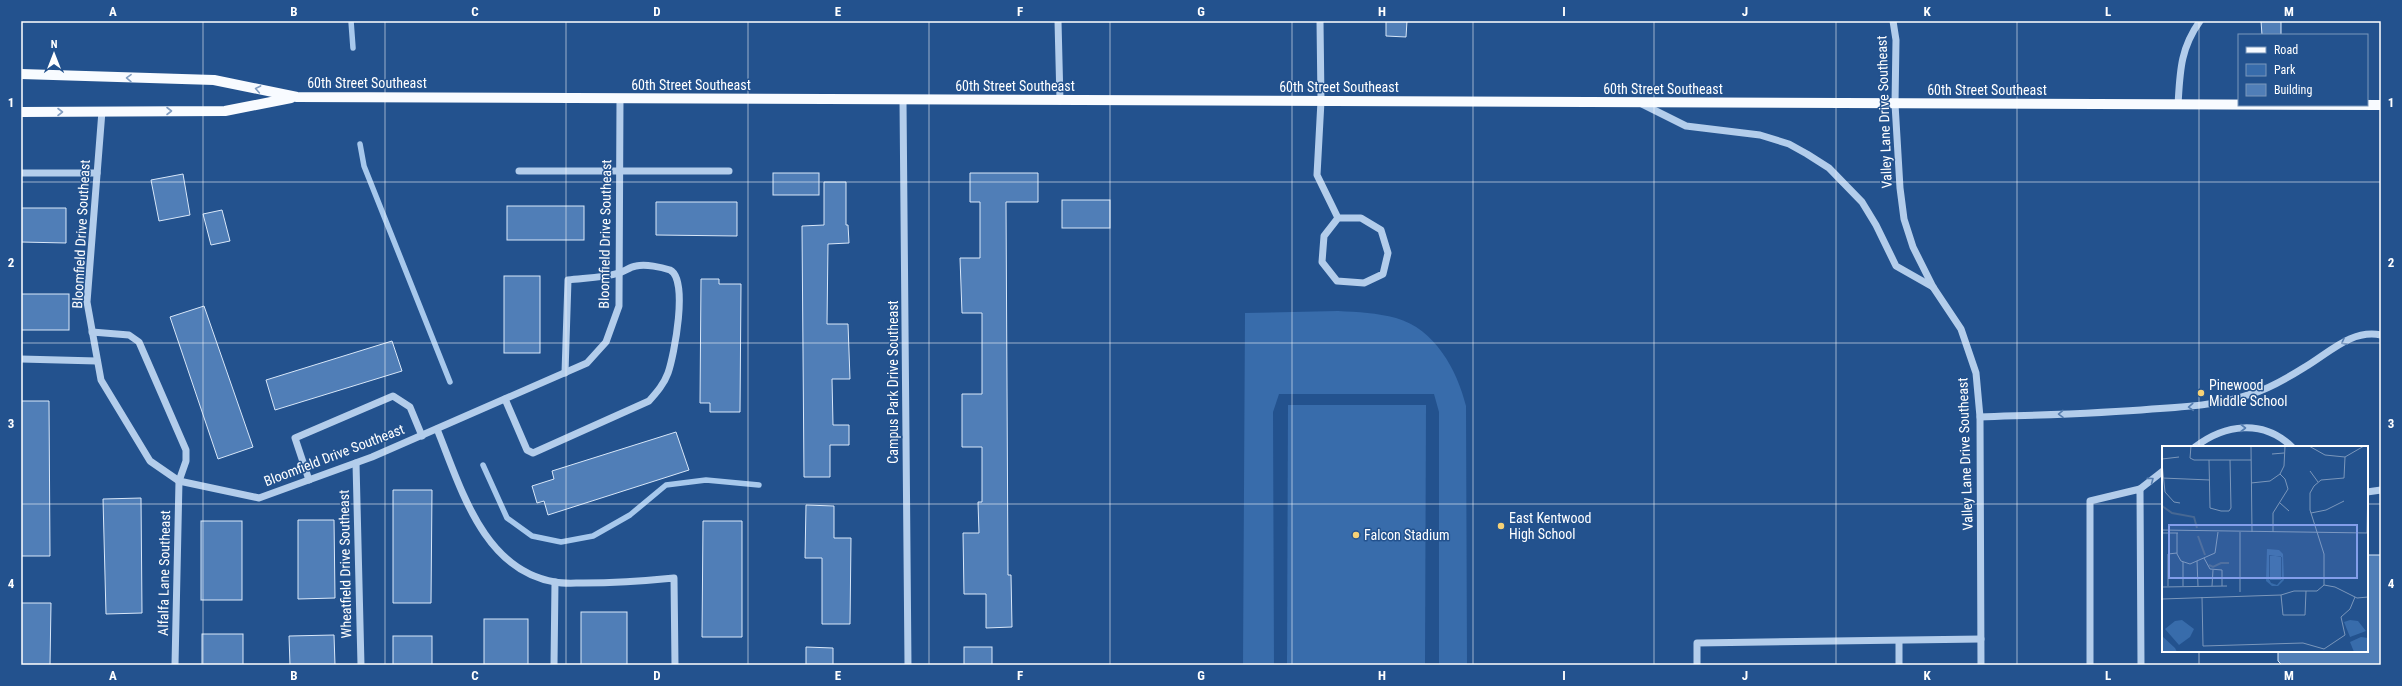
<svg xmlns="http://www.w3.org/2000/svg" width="2402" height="686" font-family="'Roboto Condensed',sans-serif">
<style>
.green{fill:#386cab}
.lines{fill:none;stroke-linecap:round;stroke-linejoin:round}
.stream{stroke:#a7c8ec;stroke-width:5.5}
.building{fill:#507eb7;stroke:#d8e7f9}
.minor{stroke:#b3cdeb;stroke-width:7}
.major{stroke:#f8fbff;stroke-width:10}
.oneway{stroke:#839ec1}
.oneway2{stroke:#557daf}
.grid{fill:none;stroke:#fff;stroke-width:1;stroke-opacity:0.55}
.poi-dot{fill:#f6d176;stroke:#23528e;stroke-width:1.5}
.labels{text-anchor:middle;stroke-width:3;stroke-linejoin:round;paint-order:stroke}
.street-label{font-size:14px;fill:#fff;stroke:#23528e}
.poi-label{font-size:14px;fill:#fff;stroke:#23528e;text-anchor:start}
.inset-river{fill:none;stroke:#476893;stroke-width:2}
.inset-road{fill:none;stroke:#7b97bb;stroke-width:1}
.view{fill:#839eea;fill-opacity:0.15;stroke:#839eea;stroke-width:2}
.inset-edge{fill:none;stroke:#fff;stroke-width:2}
.neatline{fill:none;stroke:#fff;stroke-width:1.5}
.grid-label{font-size:13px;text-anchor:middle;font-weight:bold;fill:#fff}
</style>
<rect width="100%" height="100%" fill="#23528e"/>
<g class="green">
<path d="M1338 311C1358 312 1377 313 1396 318 1435 329 1457 370 1466 406L1467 665H1439V412L1434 394H1279L1273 412 1274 665H1243L1245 313Z"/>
<path d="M1288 405H1426L1425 665H1287Z"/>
</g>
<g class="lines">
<g class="stream">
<path d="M351 21 353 48"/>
<path d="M360 144 364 166 450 382"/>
<path d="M483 465 507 518 532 536 561 542 593 536 630 515 666 485 706 480 759 485"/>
</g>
</g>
<g class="building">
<path d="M1386 21H1407L1406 37 1386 36Z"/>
<path d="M2261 21H2281V35H2262Z"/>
<rect x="773" y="173" width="46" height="22"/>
<path d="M970 173H1038V202H1006L1008 575H1011L1012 627 986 628V594H964L963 533H979L978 502H982V447H962V394H982V313H962L960 258H980V202H970Z"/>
<path d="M183 174 190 215 159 221 151 180Z"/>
<path d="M824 182H846V225H848L849 243 828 244 827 324H848L850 379H832L833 425H849V445H830V477H804L802 226 824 225Z"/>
<rect x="1062" y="200" width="48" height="28"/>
<path d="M656 202H737V236L656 235Z"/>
<rect x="507" y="206" width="77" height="34"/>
<path d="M21 208H66V243L21 242Z"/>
<path d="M222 210 230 241 211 245 203 214Z"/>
<rect x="504" y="276" width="36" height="77"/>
<path d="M701 279H719V284H741L740 412H710V403H700Z"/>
<rect x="21" y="294" width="48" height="36"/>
<path d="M204 306 253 447 218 459 170 317Z"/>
<path d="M392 341 402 371 275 410 266 380Z"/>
<path d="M21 401H49L50 556H21Z"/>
<path d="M676 432 689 470 548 515 544 501 537 503 532 486 554 479 552 471Z"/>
<path d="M393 490H432L431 603H393Z"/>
<path d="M141 498 142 613 106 614 103 499Z"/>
<path d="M806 505 834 506V538H851L850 624H822V558H805Z"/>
<path d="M298 520H334L335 598 298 599Z"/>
<rect x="201" y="521" width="41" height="79"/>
<path d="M703 521H742V637H702Z"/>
<path d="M2367 555H2381V665H2282L2278 661V651H2367Z"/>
<path d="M21 603H51L50 665H21Z"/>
<rect x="581" y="612" width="46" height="53"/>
<rect x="484" y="619" width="44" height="46"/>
<rect x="202" y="634" width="41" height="31"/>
<path d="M334 635 335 665H290L289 636Z"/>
<rect x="393" y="636" width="39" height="29"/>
<path d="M806 647 833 648V665H806Z"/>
<rect x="964" y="647" width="28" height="18"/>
</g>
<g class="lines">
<g class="minor">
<path d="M1058 21 1060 101"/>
<path d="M1320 21 1321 101 1317 175 1338 218H1361L1381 230 1388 253 1383 274 1364 283 1337 281 1322 262 1324 236 1338 218"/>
<path d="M1893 21 1896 40 1895 104 1900 188 1904 219 1913 247 1933 287 1961 329 1976 373 1980 417 1981 665"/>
<path d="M903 100 908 665"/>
<path d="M1642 104 1686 126 1760 135 1789 144 1807 154 1829 168 1862 202 1876 225 1896 266 1933 287"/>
<path d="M2178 105C2180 72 2180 49 2200 21"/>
<path d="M102 111 87 302 101 380 150 461 179 481 259 498 372 457 587 363 606 342 619 306 620 99"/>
<path d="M519 171H729"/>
<path d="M21 173H97"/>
<path d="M92 332 129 335 139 342 186 450V461L179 481 175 665"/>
<path d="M21 359 97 361"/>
<path d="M505 399 527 450 533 453 649 401C657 392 664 384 668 373 674 356 689 279 670 270 661 267 646 264 636 266 630 267 625 271 619 273 603 278 584 278 568 280L565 373"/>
<path d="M1980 417C2037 415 2095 414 2152 409 2186 407 2219 405 2251 394 2269 389 2289 377 2305 367 2329 353 2351 329 2381 335"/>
<path d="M437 429C461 488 483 570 555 582 564 584 574 583 583 583 613 583 644 581 674 578L675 665"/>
<path d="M2195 447C2225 424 2263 419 2292 447"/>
<path d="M356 463 361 665"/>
<path d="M309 480 295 438 393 396 410 407 422 436"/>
<path d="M2140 489 2163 471"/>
<path d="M2367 492 2381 490"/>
<path d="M1899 641V665"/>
<path d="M554 665 555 582"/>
<path d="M1697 665V643L1981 639"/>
<path d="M2090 665V501L2140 489 2141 665"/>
</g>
<g class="major">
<path d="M21 74 214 80 297 97 2381 105"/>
<path d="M21 112 225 111 291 98"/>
</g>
</g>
<defs><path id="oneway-chevron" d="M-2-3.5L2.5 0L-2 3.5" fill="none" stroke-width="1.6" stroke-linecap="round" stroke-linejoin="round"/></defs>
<g class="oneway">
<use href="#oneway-chevron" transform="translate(129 78) rotate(-179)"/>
<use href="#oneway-chevron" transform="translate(258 89) rotate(-169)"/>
<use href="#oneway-chevron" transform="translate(169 111)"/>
<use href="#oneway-chevron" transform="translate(60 112)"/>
</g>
<g class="oneway2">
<use href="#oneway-chevron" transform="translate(2344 342) rotate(152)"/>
<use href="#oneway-chevron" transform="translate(2191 407) rotate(176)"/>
<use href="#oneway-chevron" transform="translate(2061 414) rotate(179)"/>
<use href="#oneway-chevron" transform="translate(2243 428)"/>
<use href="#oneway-chevron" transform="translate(2151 480) rotate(-37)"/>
</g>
<path class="grid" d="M203 21V665M385 21V665M566 21V665M748 21V665M929 21V665M1110 21V665M1292 21V665M1473 21V665M1654 21V665M1836 21V665M2017 21V665M2199 21V447M21 182H2381M21 343H2381M21 504H2163M2367 504H2381M2199 651V665"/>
<g class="poi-dot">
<circle cx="2201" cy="393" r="4"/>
<circle cx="1501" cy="526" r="4"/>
<circle cx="1356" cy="535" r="4"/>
</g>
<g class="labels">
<g class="street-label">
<text x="367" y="88">60th Street Southeast</text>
<text x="691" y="90">60th Street Southeast</text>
<text x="1015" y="91">60th Street Southeast</text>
<text x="1339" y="92">60th Street Southeast</text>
<text x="1663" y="94">60th Street Southeast</text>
<text x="1987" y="95">60th Street Southeast</text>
<text transform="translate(1884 112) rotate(-92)" y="5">Valley Lane Drive Southeast</text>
<text transform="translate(81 234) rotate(-87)" y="5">Bloomfield Drive Southeast</text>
<text transform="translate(605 234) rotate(-89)" y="5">Bloomfield Drive Southeast</text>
<text transform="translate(893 382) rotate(-90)" y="5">Campus Park Drive Southeast</text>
<text transform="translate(1965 454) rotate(-92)" y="5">Valley Lane Drive Southeast</text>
<text transform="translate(334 455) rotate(-21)" y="5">Bloomfield Drive Southeast</text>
<text transform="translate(345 564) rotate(-91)" y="5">Wheatfield Drive Southeast</text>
<text transform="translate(164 573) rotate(-89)" y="5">Alfalfa Lane Southeast</text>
</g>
<g class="poi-label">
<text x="2209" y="390">Pinewood<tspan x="2209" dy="16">Middle School</tspan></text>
<text x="1509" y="523">East Kentwood<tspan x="1509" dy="16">High School</tspan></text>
<text x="1364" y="540">Falcon Stadium</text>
</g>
</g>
<g transform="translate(2162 446)">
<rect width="206" height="206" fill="#23528e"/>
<path d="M105 103 117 104 121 108 122 134 116 140H110L104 135ZM107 109 120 111V133L115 139 109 137 107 133ZM108 110H119V134H108ZM20 174 32 183 28 191 17 199 3 183 13 175ZM188 174 196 175 204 185 188 191 182 176ZM0 190 13 202 15 206H0ZM199 191 206 192V206H192L188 196Z" fill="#386cab" fill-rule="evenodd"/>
<path class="inset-river" d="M0 60 10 67 32 71 35 82M36 90 43 109M47 119 51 121 59 117H67"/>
<path class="inset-road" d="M29 0 28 12 32 14H89M89 0 90 86M147 0 163 9 183 11 202 0M110 8 122 7M0 13 17 11M47 14 48 62 59 65H67L69 62 68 14M0 17 3 46 12 56 18 57M148 25 156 36M0 32 48 34M89 37 108 35 118 28 122 20 123 0M118 57 127 65M149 67 164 64 182 55M0 84 206 87M78 86V146M111 86V67L126 43 123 33 118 28M0 87H16M15 87V108L19 115 28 118 53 107 56 86M205 87 206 37M42 112 48 123 60 124V140M35 115 36 140M162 139V108L148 64V47L152 40 159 34 182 32 183 11M162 139 173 141 195 152 206 151M6 140V108L15 107M21 140V116M50 140 51 124M0 141 65 140M119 149 121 169H143L144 145M40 151 41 200 141 197 162 203 183 189 179 171 188 163 193 151M0 153 119 149 132 145H155L162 139"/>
<path class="view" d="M7 79H195V132H7Z"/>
<rect width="206" height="206" class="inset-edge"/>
</g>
<rect width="2402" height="686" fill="none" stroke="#23528e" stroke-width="44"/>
<rect x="2238" y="34" width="130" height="72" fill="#23528e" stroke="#7b97bb"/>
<rect x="2246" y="47" width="20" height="6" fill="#f8fbff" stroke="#7b97bb"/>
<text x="2274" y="54" font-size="12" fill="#ffffff">Road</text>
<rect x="2246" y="64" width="20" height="12" fill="#386cab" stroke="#7b97bb"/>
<text x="2274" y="74" font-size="12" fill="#ffffff">Park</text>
<rect x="2246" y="84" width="20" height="12" fill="#507eb7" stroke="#7b97bb"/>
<text x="2274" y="94" font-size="12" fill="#ffffff">Building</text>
<g transform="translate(54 54)" stroke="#23528e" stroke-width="3" paint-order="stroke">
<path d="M0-3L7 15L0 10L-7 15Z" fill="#ffffff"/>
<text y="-6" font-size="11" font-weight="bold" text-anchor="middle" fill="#ffffff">N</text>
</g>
<rect x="22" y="22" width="2358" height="642" class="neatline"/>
<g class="grid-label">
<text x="113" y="16">A</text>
<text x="294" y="16">B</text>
<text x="475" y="16">C</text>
<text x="657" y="16">D</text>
<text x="838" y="16">E</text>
<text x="1020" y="16">F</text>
<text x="1201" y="16">G</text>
<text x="1382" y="16">H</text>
<text x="1564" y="16">I</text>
<text x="1745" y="16">J</text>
<text x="1927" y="16">K</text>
<text x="2108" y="16">L</text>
<text x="2289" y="16">M</text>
<text x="11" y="107">1</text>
<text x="2391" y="107">1</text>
<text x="11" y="267">2</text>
<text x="2391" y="267">2</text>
<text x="11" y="428">3</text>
<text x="2391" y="428">3</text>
<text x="11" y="588">4</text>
<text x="2391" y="588">4</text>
<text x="113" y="680">A</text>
<text x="294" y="680">B</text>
<text x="475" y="680">C</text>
<text x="657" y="680">D</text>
<text x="838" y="680">E</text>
<text x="1020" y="680">F</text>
<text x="1201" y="680">G</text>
<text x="1382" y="680">H</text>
<text x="1564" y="680">I</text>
<text x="1745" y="680">J</text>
<text x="1927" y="680">K</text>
<text x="2108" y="680">L</text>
<text x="2289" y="680">M</text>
</g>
</svg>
